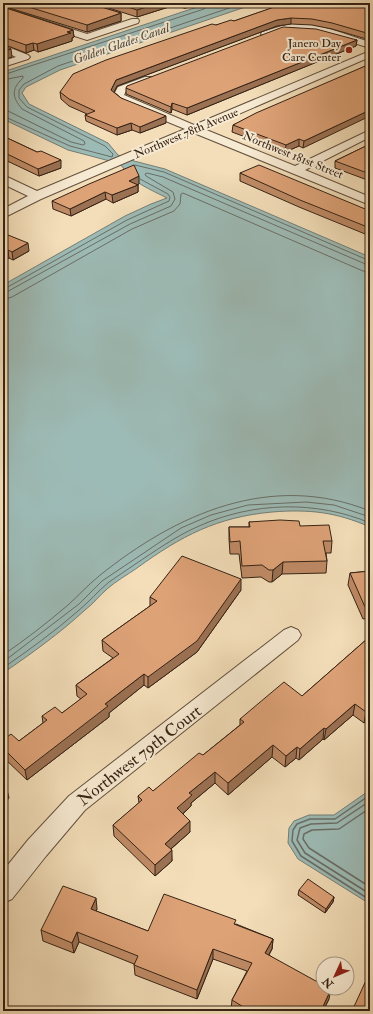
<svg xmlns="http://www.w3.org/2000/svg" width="373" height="1014" font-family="'IM FELL Double Pica',serif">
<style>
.water{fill:#9dbbb6;stroke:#737e76}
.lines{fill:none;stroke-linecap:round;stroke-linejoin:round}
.shore-far1{stroke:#696e66;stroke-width:1}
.shore{stroke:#696e66;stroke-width:1.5}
.minor-casing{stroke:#64513e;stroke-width:2}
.minor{fill:#f7ead2;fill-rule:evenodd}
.wall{fill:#bf8b66;stroke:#352215}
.shaded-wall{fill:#9b7153;stroke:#352215}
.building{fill:#dea277;stroke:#352215}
.poi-dot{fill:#8f2418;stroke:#f7ead2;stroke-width:1.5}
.labels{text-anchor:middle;stroke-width:4;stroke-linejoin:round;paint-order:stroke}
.far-poi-label{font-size:12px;fill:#352215;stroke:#f7ead2;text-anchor:end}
.far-street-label{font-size:12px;fill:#352215;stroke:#f7ead2}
.far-water-label{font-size:13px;font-style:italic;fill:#545045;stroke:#f7ead2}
.near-street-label{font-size:17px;fill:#352215;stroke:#f7ead2}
</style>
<rect width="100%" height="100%" fill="#f3deb9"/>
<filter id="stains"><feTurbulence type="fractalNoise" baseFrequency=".005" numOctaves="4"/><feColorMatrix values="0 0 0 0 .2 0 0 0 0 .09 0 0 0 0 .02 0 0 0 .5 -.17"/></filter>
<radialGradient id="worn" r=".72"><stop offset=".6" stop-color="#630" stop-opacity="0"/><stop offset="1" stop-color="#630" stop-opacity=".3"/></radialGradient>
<g class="water">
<path d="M209 3H257L60 70 26 87 22 93 29 104 108 143 118 155 134 161 165 169 370 257V527C336 512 309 509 272 512 217 517 181 536 137 568 127 575 116 581 107 589 99 596 93 604 85 610 60 633 31 654 3 673V285L125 216 151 204 167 198C152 190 130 182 122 166L106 160 68 150 3 119V72Z"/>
<path d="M370 790V904L298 859 288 843 289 828 294 821 309 815H334Z"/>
</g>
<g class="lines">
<g class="shore-far1">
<path d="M3 75 204 9 208 3"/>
<path d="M3 80 23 76V78C11 89 12 97 22 109L84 141 85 144 83 145 71 142 8 111H3"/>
<path d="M3 116 70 146 112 157 113 154 105 146 27 107 19 98V90L24 84 58 66 244 3"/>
<path d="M135 165 164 172 370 261"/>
<path d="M3 288H6L127 220 169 201 170 197 168 194 140 179"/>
<path d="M3 294 130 224 171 206 175 199 173 192 146 176 145 174 147 173 163 177 370 266"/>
<path d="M3 300 12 297 132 229 174 211 180 204 181 194 183 193 363 271 370 272"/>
<path d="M3 655C25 640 47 623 68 605 78 596 88 585 99 576 176 514 271 471 370 511"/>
<path d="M3 662 79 604 102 581 181 528 211 515 248 505 306 502 334 505 370 517"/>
<path d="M3 668C29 650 54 632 78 611 89 602 98 591 109 582 117 576 126 571 134 565 155 551 176 536 199 526 253 502 316 500 370 523"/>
</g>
<g class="shore">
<path d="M370 795 335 819H310L297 824 293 830 292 841 301 856 370 900"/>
<path d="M370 801 337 823 311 824 300 828 297 840 305 853 370 894"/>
<path d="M370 808 339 829 312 830 304 834 303 839 309 848 370 887"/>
</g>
<g class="minor-casing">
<g id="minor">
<path d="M175 3H195L185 8Z"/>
<path d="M3 7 87 34 132 19H138L139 21 138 23 87 40 3 13Z"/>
<path d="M292 23C319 23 344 34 370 42V48C345 41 319 27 292 29 283 29 274 34 265 37L261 34 262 32Z"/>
<path d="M3 45 28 55 30 57 28 59 3 67V61L16 57 3 51Z"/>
<path d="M370 51V57L204 129 295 166 370 130V137L305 170 370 197V205L194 133 41 199 3 218V209L28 196 3 184V175L37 191 185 129 122 103 113 96 118 87 145 77H151L153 79 151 81 126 91 124 95 194 125Z"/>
<path d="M291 627 298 630 301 635 298 640 85 810 46 856 12 899 3 903V871L28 840 69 796 284 630Z"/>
</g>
</g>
<use href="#minor" class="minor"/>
</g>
<g class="wall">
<path d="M3 3H88L121 13V21L87 32 3 6Z"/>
<path d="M93 3H175V5L137 17Z"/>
<path d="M274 3H328L327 4 370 3V40L332 29 312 25 291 24 277 26 117 86 114 92 121 98 166 123 140 133 132 130 117 135 86 121 85 115 87 114 69 106 61 99 60 92 216 25 234 21 275 7 274 6Z"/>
<path d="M3 7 73 30 74 37 72 38V41L38 52 34 50 26 53 3 44Z"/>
<path d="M357 40 356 46 187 115 172 109 171 113 126 94V88Z"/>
<path d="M370 64 303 148 299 146 285 152 232 132 233 125Z"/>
<path d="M3 136 37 152 61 168 39 176 3 159Z"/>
<path d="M370 144V181L335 168V161Z"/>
<path d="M240 173 370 211V236L299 207 240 181Z"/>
<path d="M137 184 138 185V192L113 203 106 199 71 216 53 209 52 201 139 184Z"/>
<path d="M3 233 29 251 13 260 9 258 3 261Z"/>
<path d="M249 522 300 526 332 541 331 553H326L327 561 326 573 282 574 272 582H269L261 577 242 578 239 554H230L229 539V527H249Z"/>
<path d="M370 571V624L368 618 363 619 348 585 350 573Z"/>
<path d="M241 590 197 652 148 688 144 685 109 713V717L27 780 3 757V740L19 741 43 723 42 716 62 713 81 699 77 696 76 685 113 658 103 651 102 640 150 606V597Z"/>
<path d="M367 639 370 717 364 723 353 715 324 740 323 739 299 760 296 758 285 767 272 757 228 795 215 783 191 803V806L183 814 190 832 171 849 172 861 155 876 114 836 113 825 139 803 138 796 153 791 203 755 240 725V719L302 696Z"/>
<path d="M299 890 334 897 333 902 325 913 298 895Z"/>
<path d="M97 909 96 911 148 931 236 924 273 939 272 949 269 955 329 999 323 1011H233L231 1010 232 1000 247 971 213 959 197 999 135 975 134 964 79 942 74 953 43 941 41 930Z"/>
</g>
<g class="shaded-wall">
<path d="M157 3H175V5L137 17V10Z"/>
<path d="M121 13V21L87 32V25Z"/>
<path d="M291 18V24L277 26 117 86 112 96 111 90 116 80 277 20Z"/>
<path d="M73 30 74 37 72 38V41L38 52 37 44 67 32Z"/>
<path d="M357 40 356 46 187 115V108Z"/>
<path d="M33 43 34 50 26 53V45Z"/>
<path d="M11 49 12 57 3 60V51Z"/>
<path d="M172 103V109L171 113V107Z"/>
<path d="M370 110V116L303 148 304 141Z"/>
<path d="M166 116V123L140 133V127Z"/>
<path d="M131 123 132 130 117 135V128Z"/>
<path d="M299 139V146L285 152 286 145Z"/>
<path d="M61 160V168L39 176 38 169Z"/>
<path d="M139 176V184L130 188 129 181Z"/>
<path d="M138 185V192L113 203 112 195Z"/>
<path d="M105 192 106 199 71 216 70 209Z"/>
<path d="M28 243 29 251 13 260 12 252Z"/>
<path d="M8 250 9 258 3 261V253Z"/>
<path d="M283 562 282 574 272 582 273 570Z"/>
<path d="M241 579V590L197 652 148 688V677Z"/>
<path d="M144 674V685L109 713V717L27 780 25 770 105 704Z"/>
<path d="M355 704 353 715 324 740 326 729Z"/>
<path d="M370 708V717L364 723 366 712Z"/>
<path d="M324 728 323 739 299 760 300 749Z"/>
<path d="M273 745 272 757 228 795V783Z"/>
<path d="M297 747 296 758 285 767 286 756Z"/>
<path d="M215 772V783L191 803V806L177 819V808L189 793Z"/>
<path d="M6 786 9 798 3 805V790Z"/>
<path d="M190 821V832L165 854V844Z"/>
<path d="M172 850V861L155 876V865Z"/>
<path d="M334 897 333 902 325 913 326 909Z"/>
<path d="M96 898 97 909 92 920 91 909Z"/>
<path d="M77 932 79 942 74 953 72 943Z"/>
<path d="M273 939 272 949 264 963 265 953Z"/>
<path d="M213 949V959L197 999V990Z"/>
<path d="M331 989 329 999 323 1011H321Z"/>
</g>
<g class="building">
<path d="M16 3H88L121 13 87 25Z"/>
<path d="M116 3H157L137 10Z"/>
<path d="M277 3H327V4H334L335 3H370V22H369H370V34L332 23 312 19 291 18 277 20 116 80 111 90 121 98 166 116 140 127 131 123 117 128 85 115 95 111 69 99 60 92 73 74 106 60 212 24 216 25 231 20 234 21 280 5Z"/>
<path d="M3 7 73 30 67 32 71 33 37 44 33 43 26 45 3 37Z"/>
<path d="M283 27 316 29 357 40 187 108 172 103 171 107 126 88 127 86Z"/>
<path d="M3 45 11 49 3 51Z"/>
<path d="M370 64V110L304 141 299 139 286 145 233 125 256 113Z"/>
<path d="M3 136 37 152 41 151 61 160 38 169 3 152Z"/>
<path d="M370 144V174L335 161Z"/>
<path d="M134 165 139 176 129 181 138 185 112 195 105 192 70 209 52 201 89 184Z"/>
<path d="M259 165 370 211V228L300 200 240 173Z"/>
<path d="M3 233 28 243 12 252 8 250 3 253Z"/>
<path d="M280 520 299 521 300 526 329 525 332 541H323L327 561 283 562 273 570H269L262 565 242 566 240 541 230 542 229 527H250L249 522Z"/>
<path d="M182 556 241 579 197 641 148 677 144 674 105 704 108 706 25 770 3 748V740L11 734 19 741 47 720 42 716 55 707 62 713 87 694 76 685 119 654 102 640 157 601 150 597Z"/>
<path d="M370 571V606L365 607 350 573Z"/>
<path d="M367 639 370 641V708L366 712 355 704 326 729 324 728 300 749 297 747 286 756 273 745 228 783 215 772 189 793 192 795 177 808 190 821 165 844 172 850 155 865 113 825 142 800 138 796 149 787 153 791 199 753 203 755 244 722 240 719 284 682 302 696Z"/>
<path d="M3 784 6 786 3 790Z"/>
<path d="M308 879 334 897 326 909 299 890Z"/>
<path d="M63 886 96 898 91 909 148 931 164 894 236 920 234 924 273 939 265 953 323 985V988H328L331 989 321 1011H250L232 1000 252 963 213 949 197 990 134 965 138 956 77 932 72 943 41 930Z"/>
<path d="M368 976 370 977V1011H352Z"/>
</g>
<circle class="poi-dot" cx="349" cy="50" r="4"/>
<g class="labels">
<g class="far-poi-label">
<text x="341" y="47">Janero Day<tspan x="341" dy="14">Care Center</tspan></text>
</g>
<g class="far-street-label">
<text transform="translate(186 133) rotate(-23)" y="4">Northwest 78th Avenue</text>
<text transform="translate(293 155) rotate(22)" y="4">Northwest 181st Street</text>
</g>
<g class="far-water-label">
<text transform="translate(121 43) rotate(-19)" y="5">Golden Glades Canal</text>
</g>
<g class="near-street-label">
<text transform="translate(139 755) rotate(-38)" y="6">Northwest 79th Court</text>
</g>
</g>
<rect width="373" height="1014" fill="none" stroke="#f3deb9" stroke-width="16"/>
<rect x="4" y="4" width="365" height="1006" fill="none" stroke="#352215" stroke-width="2"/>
<rect x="8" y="8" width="357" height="998" fill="none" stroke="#352215"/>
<g transform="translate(335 976) rotate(226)"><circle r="19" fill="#f7ead2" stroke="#a99a86"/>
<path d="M0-3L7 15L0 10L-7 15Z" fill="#8f2418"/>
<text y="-6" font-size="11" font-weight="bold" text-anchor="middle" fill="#352215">N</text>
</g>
<rect width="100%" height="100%" filter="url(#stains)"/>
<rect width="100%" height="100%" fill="url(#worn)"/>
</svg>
